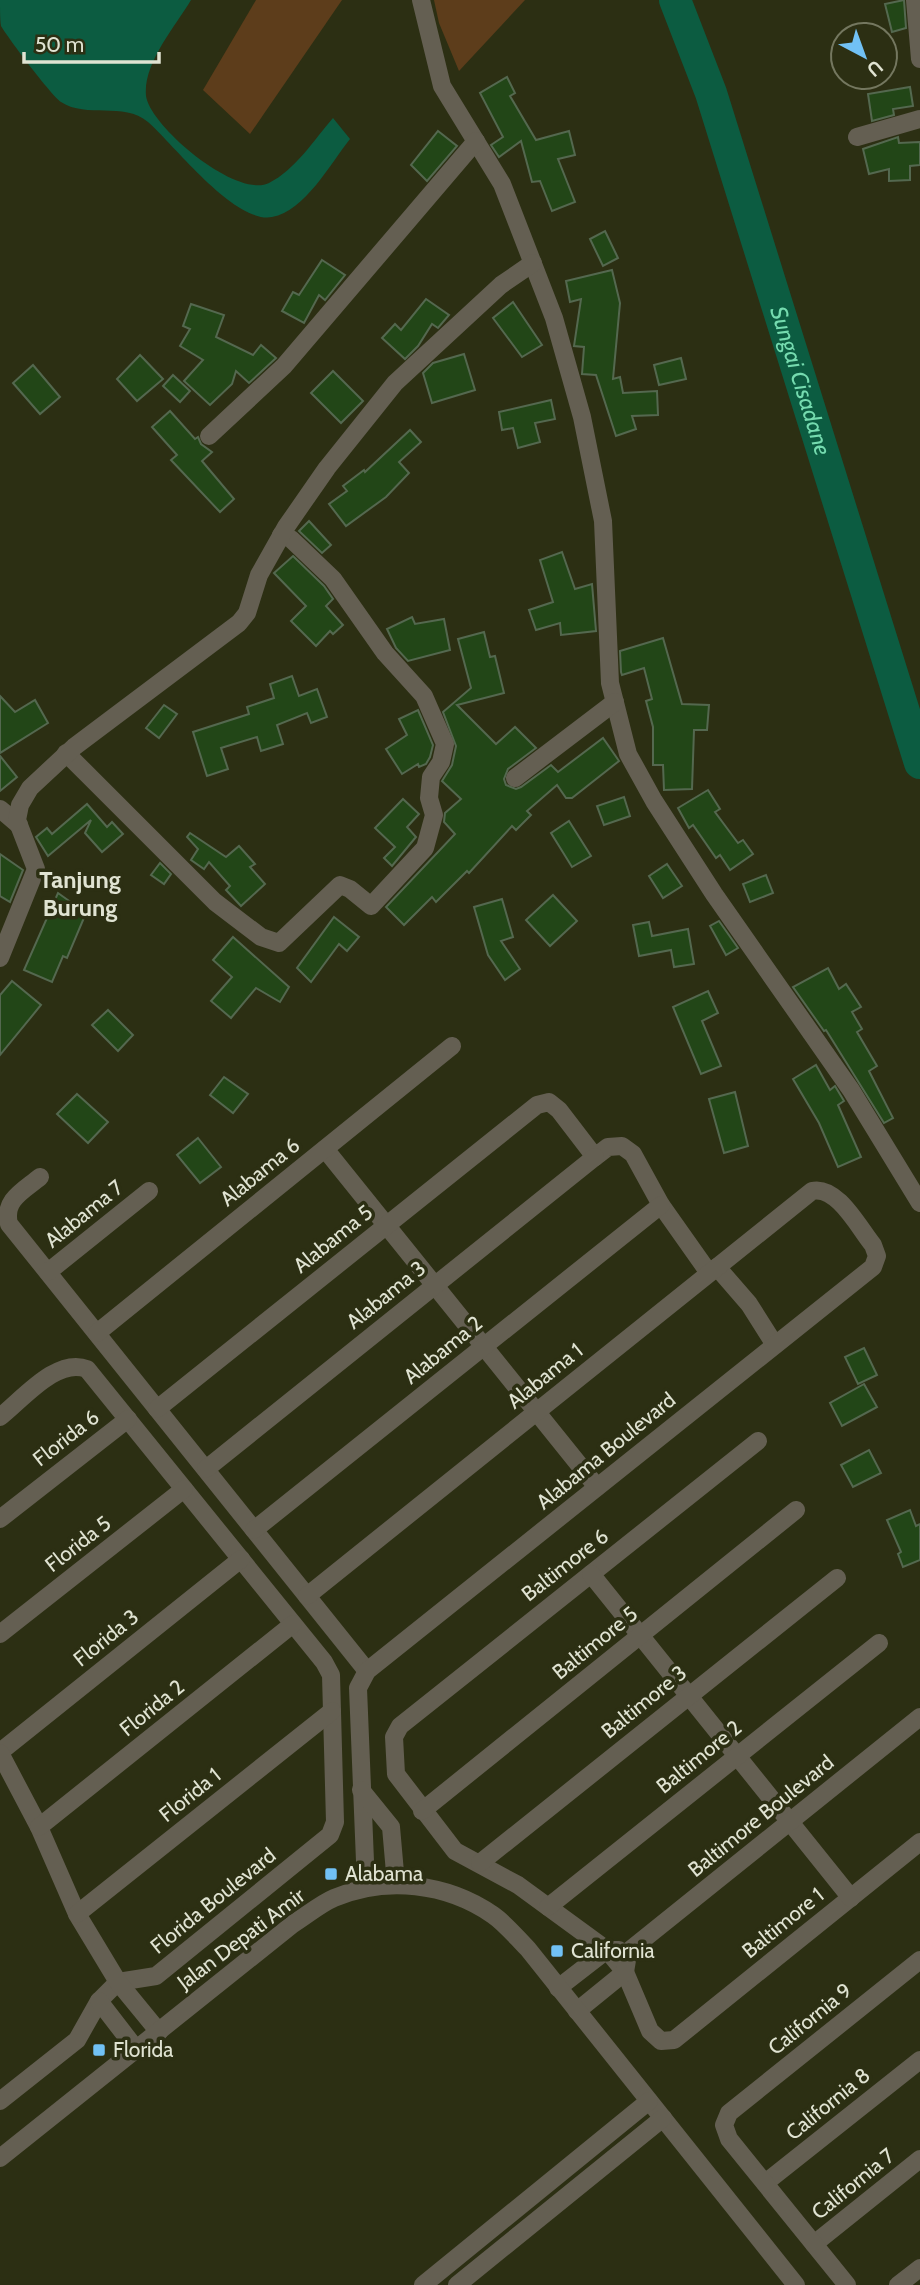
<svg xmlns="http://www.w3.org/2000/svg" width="920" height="2285" font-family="Cabin,sans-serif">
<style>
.green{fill:#5d3d1b}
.water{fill:#0c5c41}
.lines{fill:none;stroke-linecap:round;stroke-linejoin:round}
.river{stroke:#0c5c41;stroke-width:32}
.building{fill:#224617;stroke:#54684f;stroke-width:2}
.minor{stroke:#645f52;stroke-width:18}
.poi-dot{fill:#71c1f5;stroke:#2c2f13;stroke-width:2.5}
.labels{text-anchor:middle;stroke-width:7;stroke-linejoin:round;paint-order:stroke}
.street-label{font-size:21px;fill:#e0e3d2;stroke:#2c2f13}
.poi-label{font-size:21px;fill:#e0e3d2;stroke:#2c2f13;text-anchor:start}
.water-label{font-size:23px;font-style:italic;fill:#75dbaf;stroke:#2c2f13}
.quarter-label{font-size:24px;font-weight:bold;fill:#e0e3d2;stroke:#2c2f13}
</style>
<rect width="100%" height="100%" fill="#2c2f13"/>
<g class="green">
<path d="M256 0H342L250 134 203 90Z"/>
<path d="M434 0H525L459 71 439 23Z"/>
</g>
<path class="water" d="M0 0H191C175 27 143 63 146 96 150 126 236 199 269 183 295 170 314 140 333 118L350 139C330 164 305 211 272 217 235 224 175 146 148 122 123 101 87 119 61 102 51 95 8 38 1 26 0 20 0 8 0 0Z"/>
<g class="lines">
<path class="river" id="s1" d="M675 0 711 93 920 763"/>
</g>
<g class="building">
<path d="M904 0 906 28 892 32 885 4Z"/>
<path d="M507 77 515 93 510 96 536 140 569 131 575 155 558 159 575 202 552 211 540 181 532 182 521 141 499 157 491 145 503 137 480 93Z"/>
<path d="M910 87 913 106 893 109 894 115 872 121 868 94Z"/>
<path d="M438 131 457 146 427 181 411 165Z"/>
<path d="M898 137 899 143 920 142V165L910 166V180L889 181V169L869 174 863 149Z"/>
<path d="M605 231 618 258 603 266 590 239Z"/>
<path d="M322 260 345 275 325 300 319 295 304 323 282 311 293 292 299 295Z"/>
<path d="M612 270 620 303 613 379 620 377 623 393 657 391 658 415 632 416 636 429 616 436 596 375 582 374 584 347 574 346 581 299 570 302 566 281Z"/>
<path d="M426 299 449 315 438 328 432 324 418 346 405 359 382 338 395 324 401 330Z"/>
<path d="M513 302 542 345 522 357 493 318Z"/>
<path d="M191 304 224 315 216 337 253 355 261 345 276 358 249 383 236 371 232 384 210 405 184 381 203 360 180 346 190 329 183 326Z"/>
<path d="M464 354 475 390 432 403 423 373 433 363Z"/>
<path d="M140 355 163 379 137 401 117 379Z"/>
<path d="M681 358 686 379 659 385 654 365Z"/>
<path d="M33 365 60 397 40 414 13 383Z"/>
<path d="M333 371 363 401 341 423 311 393Z"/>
<path d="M173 375 190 391 180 402 163 386Z"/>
<path d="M551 400 555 419 535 423 540 442 518 448 513 428 502 430 499 412Z"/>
<path d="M170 411 195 439 198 437 201 444 212 452 202 461 234 499 220 512 171 460 177 455 152 427Z"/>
<path d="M410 430 421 442 399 462 409 473 386 497 346 526 329 504 347 491 343 486 364 470 365 472Z"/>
<path d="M309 521 331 545 322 553 299 531Z"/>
<path d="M562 552 575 589 592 584 596 631 561 635 560 623 536 630 529 610 553 602 540 560Z"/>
<path d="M293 556 324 586 333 599 326 606 343 625 333 634 330 631 316 646 291 621 306 606 274 573Z"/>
<path d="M412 617 415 624 444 619 450 650 408 661 396 648 387 629Z"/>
<path d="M484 632 490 657 495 656 504 693 457 705 496 744 515 727 536 748 508 769 504 779 506 785 516 789 521 787 551 765 558 772 603 738 619 761 572 798H566L557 785 527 811 531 815 516 830 512 826 469 873 467 871 436 902 432 897 404 925 386 907 455 834 444 822 445 813 461 799 442 781 452 765 456 746 443 712 471 688 458 639Z"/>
<path d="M663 638 682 704 709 705 707 730H694L692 789 664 790 663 765H653V727L646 701 652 699 644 668 622 675 621 672 620 651Z"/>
<path d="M292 676 299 696 317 689 327 717 311 723 307 713 277 725 283 744 261 751 257 737 221 748 228 769 207 776 193 732 249 714 247 707 274 698 270 684Z"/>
<path d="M0 696 15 712 35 700 48 723 0 753Z"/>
<path d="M164 705 177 714 159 738 146 728Z"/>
<path d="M418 710 433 745 430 757 426 764 419 767 418 764 402 774 386 749 407 735 399 719Z"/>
<path d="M0 756 17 777 0 791Z"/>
<path d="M708 790 720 809 715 812 738 843 743 840 753 854 730 870 720 855 716 858 693 825 689 828 678 808Z"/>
<path d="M624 797 630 816 604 825 597 806Z"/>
<path d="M403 799 419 814 407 827 416 837 392 866 384 858 395 847 375 828Z"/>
<path d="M87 804 107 827 112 822 123 834 102 852 85 833 91 820 48 856 36 837 47 828 52 834Z"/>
<path d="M569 821 591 856 572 867 551 833Z"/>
<path d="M190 833 226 857 239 846 255 864 250 867 265 884 241 906 226 890 230 886 209 862 204 869 191 860 198 849 187 837Z"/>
<path d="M0 854 23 870 10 902 0 896Z"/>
<path d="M160 863 171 874 164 884 151 875Z"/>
<path d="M667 864 682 886 663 898 649 876Z"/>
<path d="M766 875 773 893 750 902 743 884Z"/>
<path d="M58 893 86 913 67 958 63 956 52 982 24 970Z"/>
<path d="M553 895 577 921 550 946 526 920Z"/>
<path d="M502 899 513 937 501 941 520 969 505 980 488 955 474 907Z"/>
<path d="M334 917 359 937 347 951 339 944 311 982 297 968Z"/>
<path d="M719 921 738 948 726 955 710 926Z"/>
<path d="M649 922 652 936 688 929 694 964 674 967 671 950 639 956 633 925Z"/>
<path d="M233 937 289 987 280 1002 256 988 231 1018 211 1001 232 977 213 960Z"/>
<path d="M828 968 839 989 846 984 861 1007 852 1012 862 1029 857 1032 877 1066 869 1071 893 1118 884 1123 826 1030 824 1031 793 987Z"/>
<path d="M12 981 41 1005 0 1055V995Z"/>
<path d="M708 991 718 1013 702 1021 721 1066 701 1074 673 1007Z"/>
<path d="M108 1010 133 1035 118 1051 92 1025Z"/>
<path d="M816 1065 830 1090 835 1086 844 1101 838 1105 861 1157 838 1167 819 1123 793 1079Z"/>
<path d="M224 1077 248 1094 233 1113 210 1095Z"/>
<path d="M735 1092 748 1146 724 1153 709 1099Z"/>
<path d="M77 1094 108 1122 88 1143 57 1114Z"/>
<path d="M198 1138 221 1167 200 1183 177 1155Z"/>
<path d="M864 1348 877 1375 858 1384 845 1357Z"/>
<path d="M864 1384 877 1407 842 1426 830 1403Z"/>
<path d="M869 1450 881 1473 853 1487 841 1465Z"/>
<path d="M910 1510 916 1526 920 1524V1560L903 1567 898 1554 901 1552 887 1520Z"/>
</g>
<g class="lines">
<g class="minor">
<path d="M421 0 442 86 502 184 554 318 582 417 603 521 610 683 628 754 654 801 714 894 851 1090 920 1203"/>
<path d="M915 0 920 59"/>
<path d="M857 137 920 119"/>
<path d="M209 436 284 366 476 141"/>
<path d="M66 753 215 902 261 937 279 943 340 885 350 889 371 906 425 848 434 815 429 798 431 777 441 762 445 744 424 696 385 653 333 579 291 539 281 535"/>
<path d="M515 778 615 702"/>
<path d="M0 809 19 825"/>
<path d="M0 958 36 869 17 820 20 805 30 788 74 747 239 623 247 613 259 575 286 527 327 468 395 383 501 285 533 263"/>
<path d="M325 1149 597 1487"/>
<path d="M40 1177C23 1191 3 1200 9 1224L367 1671"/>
<path d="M717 1267 749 1304 775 1345"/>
<path d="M48 1272 149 1191"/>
<path d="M97 1333 452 1046"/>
<path d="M157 1409 537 1105 549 1102 559 1110 595 1157 608 1147 622 1146 633 1154 661 1205 709 1273"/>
<path d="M0 1417C23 1399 57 1357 87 1369L324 1662 331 1675 335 1822 330 1835 156 1976 118 1982 99 2001 77 2040 0 2101"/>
<path d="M758 1441 400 1726 394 1737 396 1774 455 1851 518 1885 607 1950 625 1972 650 2031 661 2041 674 2040 920 1842"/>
<path d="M206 1469 595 1157"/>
<path d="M0 1519 128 1419"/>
<path d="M254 1530 661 1205"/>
<path d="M591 1574 851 1898"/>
<path d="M307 1596 812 1191C837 1185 859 1228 873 1245L877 1256 873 1267 367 1671 358 1688 366 1886"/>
<path d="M0 1634 184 1489"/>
<path d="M0 1752 241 1559"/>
<path d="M0 1753 39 1827 77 1914 118 1982 159 2032"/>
<path d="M361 1790 391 1827 396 1884"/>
<path d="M422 1811 796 1510"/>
<path d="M39 1827 293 1624"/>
<path d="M480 1863 837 1578"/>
<path d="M548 1907 879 1643"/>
<path d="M77 1914 332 1711"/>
<path d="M630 1950 920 1717"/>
<path d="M558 1988 607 1950H619"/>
<path d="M99 2001 136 2049"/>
<path d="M577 2011 625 1972 627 1960"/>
<path d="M0 2158 293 1924C306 1916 320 1904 334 1898 386 1876 447 1883 493 1915 506 1924 517 1938 528 1949L796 2285"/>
<path d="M765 2183 920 2060"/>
<path d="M814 2244 920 2159"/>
<path d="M423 2285 649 2101"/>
<path d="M457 2285 663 2118"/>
<path d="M847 2285 729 2139 724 2125 729 2113 920 1960"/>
<path d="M898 2285 920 2268"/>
</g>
</g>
<g class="poi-dot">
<rect x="324" y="1867" width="14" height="14" rx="3.5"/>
<rect x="550" y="1944" width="14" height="14" rx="3.5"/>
<rect x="92" y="2043" width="14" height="14" rx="3.5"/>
</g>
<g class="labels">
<g class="street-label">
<text transform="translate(260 1172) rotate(-39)" y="7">Alabama 6</text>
<text transform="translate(84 1214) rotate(-39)" y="7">Alabama 7</text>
<text transform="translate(333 1239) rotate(-39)" y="7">Alabama 5</text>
<text transform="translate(386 1295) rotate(-39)" y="7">Alabama 3</text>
<text transform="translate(443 1350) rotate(-39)" y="7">Alabama 2</text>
<text transform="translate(545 1376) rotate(-39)" y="7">Alabama 1</text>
<text transform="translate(66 1438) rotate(-38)" y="7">Florida 6</text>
<text transform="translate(606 1451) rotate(-39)" y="7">Alabama Boulevard</text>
<text transform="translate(78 1544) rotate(-38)" y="7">Florida 5</text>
<text transform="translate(565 1565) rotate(-38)" y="7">Baltimore 6</text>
<text transform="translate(106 1638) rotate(-39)" y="7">Florida 3</text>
<text transform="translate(595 1643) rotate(-39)" y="7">Baltimore 5</text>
<text transform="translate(644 1702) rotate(-39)" y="7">Baltimore 3</text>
<text transform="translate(152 1708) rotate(-39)" y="7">Florida 2</text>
<text transform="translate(699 1757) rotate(-39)" y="7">Baltimore 2</text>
<text transform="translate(190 1795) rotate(-39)" y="7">Florida 1</text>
<text transform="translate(761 1816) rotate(-39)" y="7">Baltimore Boulevard</text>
<text transform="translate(213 1901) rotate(-39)" y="7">Florida Boulevard</text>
<text transform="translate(783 1923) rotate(-39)" y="7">Baltimore 1</text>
<text transform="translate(241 1939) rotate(-37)" y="7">Jalan Depati Amir</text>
<text transform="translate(810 2019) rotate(-39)" y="7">California 9</text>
<text transform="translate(828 2104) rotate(-39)" y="7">California 8</text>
<text transform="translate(853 2184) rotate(-39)" y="7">California 7</text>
</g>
<g class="poi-label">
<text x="345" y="1881">Alabama</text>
<text x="571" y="1958">California</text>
<text x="113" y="2057">Florida</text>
</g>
<g class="water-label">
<text dy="8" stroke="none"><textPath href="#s1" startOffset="401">Sungai Cisadane</textPath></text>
</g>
<g class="quarter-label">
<text x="80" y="888">Tanjung<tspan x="80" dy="28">Burung</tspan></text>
</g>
</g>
<g transform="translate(864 56) rotate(139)"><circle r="33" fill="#2c2f13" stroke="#74775f" stroke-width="2"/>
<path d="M0-5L12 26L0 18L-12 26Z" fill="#71c1f5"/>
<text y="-10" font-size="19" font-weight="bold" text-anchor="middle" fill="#e0e3d2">U</text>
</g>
<path d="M24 52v10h135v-10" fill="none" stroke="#e0e3d2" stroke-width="3.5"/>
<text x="35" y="52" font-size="21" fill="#e0e3d2" stroke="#2c2f13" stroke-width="5" paint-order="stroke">50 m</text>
</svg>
